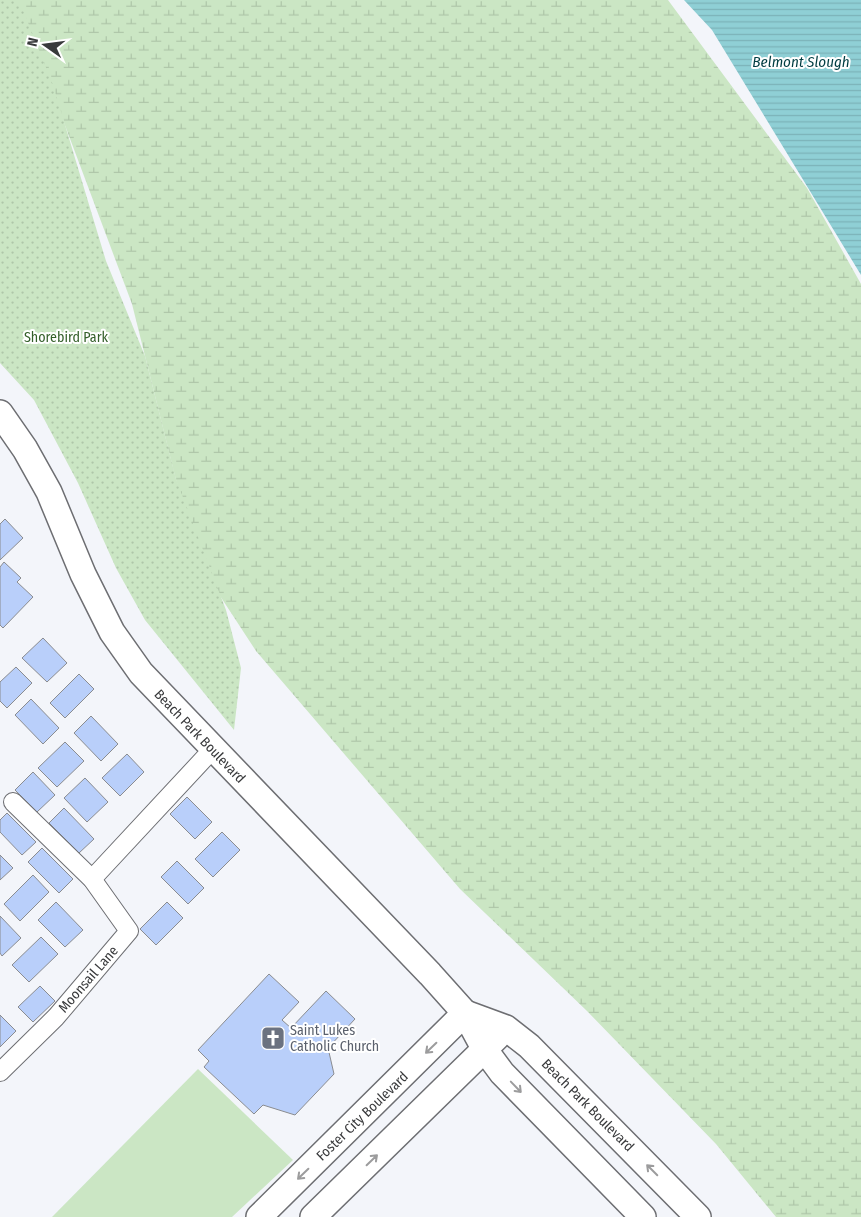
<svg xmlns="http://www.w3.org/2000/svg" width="861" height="1217" font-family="'Fira Sans Condensed',sans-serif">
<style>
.grass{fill:#cbe6c4}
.wetland{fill:url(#wetland-marsh)}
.park{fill:url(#park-dots)}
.water{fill:url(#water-rules)}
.building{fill:#b9cffa;stroke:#8a8c90}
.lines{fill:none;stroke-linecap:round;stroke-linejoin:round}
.minor-casing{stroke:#6d6e72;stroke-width:20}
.secondary-casing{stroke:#6d6e72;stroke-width:28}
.minor{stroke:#fff;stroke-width:18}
.secondary{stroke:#fff;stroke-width:25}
.oneway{stroke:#9c9c9d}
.labels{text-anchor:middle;stroke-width:4;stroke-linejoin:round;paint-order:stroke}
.park-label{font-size:14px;fill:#345f2a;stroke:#fff}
.street-label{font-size:14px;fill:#38393b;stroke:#fff}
.worship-label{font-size:14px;fill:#5b616d;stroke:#fff;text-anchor:start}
.water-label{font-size:15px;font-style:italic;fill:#003d42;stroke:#fff}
</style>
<defs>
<pattern id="wetland-marsh" width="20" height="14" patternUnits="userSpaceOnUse" patternTransform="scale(1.25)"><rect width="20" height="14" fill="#cbe6c4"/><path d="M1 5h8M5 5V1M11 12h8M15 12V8" fill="none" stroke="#afc6a9"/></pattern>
<pattern id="park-dots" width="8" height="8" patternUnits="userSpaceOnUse" patternTransform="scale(1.25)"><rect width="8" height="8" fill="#cbe6c4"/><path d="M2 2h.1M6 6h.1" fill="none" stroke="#afc6a9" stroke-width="1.8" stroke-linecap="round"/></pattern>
<pattern id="water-rules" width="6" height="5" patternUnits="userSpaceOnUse" patternTransform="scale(1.25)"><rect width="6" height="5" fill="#8fcfd5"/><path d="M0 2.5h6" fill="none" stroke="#7cb2b8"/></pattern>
</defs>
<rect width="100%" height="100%" fill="#f3f5fa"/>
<path class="grass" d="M198 1069 293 1160 232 1217H52Z"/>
<path class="wetland" d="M18 0H668L807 188 861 284V1217H776L716 1144 587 1011 460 889 256 651 207 576 176 480 132 304Z"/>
<path class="park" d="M0 0H19L53 85 106 261 145 356 176 479 226 610 241 668 234 730 145 620 116 568 78 483 34 400 0 363Z"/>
<path class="water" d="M684 0H861V275L712 30Z"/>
<g class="building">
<path d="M5 519 23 538 0 560V524Z"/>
<path d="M4 562 21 578 17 582 33 597 3 628 0 625V567Z"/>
<path d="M43 638 67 663 47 682 22 658Z"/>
<path d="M16 667 32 683 7 708 0 701V682Z"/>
<path d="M79 674 94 689 65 718 50 703Z"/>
<path d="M31 699 59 728 43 744 15 715Z"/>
<path d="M91 716 118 744 101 761 74 733Z"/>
<path d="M65 742 84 761 57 787 38 768Z"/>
<path d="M127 754 144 772 120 796 102 778Z"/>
<path d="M33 772 55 795 37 812 15 790Z"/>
<path d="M85 778 108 802 87 822 64 798Z"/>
<path d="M187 797 212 822 195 839 170 814Z"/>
<path d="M64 808 94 839 79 853 49 823Z"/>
<path d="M7 813 36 842 22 855 0 832V820Z"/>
<path d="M222 832 240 850 213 877 195 859Z"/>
<path d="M42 848 73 879 59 893 28 862Z"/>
<path d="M0 855 13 868 0 880Z"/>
<path d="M177 861 204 888 188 904 161 877Z"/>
<path d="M33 875 49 892 20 921 4 904Z"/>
<path d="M56 902 83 930 65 947 38 920Z"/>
<path d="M167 902 183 918 156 945 140 929Z"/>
<path d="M0 916 21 938 2 956 0 953Z"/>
<path d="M41 937 58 954 29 982 12 965Z"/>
<path d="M269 974 299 1002 282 1020 291 1028 326 991 355 1019 328 1048 334 1074 295 1115 263 1105 254 1114 204 1067 209 1061 198 1050Z"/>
<path d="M40 986 55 1001 33 1022 18 1007Z"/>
<path d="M0 1015 16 1031 0 1047Z"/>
</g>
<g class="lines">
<g class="minor-casing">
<g id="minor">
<path d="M92 879 212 750"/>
<path d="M0 1072 56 1017 129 931 92 879 13 802"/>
</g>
</g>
<g class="secondary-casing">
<g id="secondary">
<path d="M0 413 25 449 49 492 83 574 112 632 141 673 430 974 465 1013 485 1050 502 1073 643 1217"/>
<path d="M465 1013 506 1028 529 1046 698 1217"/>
<path d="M259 1217 465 1013"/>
<path d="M313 1217 497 1037"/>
</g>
</g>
<use href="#minor" class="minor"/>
<use href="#secondary" class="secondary"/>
</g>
<defs><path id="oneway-shaft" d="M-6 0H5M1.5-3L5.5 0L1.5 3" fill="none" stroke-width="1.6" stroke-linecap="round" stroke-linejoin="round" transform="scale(1.25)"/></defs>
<g class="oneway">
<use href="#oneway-shaft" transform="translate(431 1048) rotate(136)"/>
<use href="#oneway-shaft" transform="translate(516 1087) rotate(46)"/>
<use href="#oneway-shaft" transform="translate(372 1160) rotate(-44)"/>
<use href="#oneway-shaft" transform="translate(652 1170) rotate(-135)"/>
<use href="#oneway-shaft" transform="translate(303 1174) rotate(136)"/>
</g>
<defs>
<g id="church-square" transform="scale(1.25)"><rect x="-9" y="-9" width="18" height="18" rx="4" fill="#6b7280" stroke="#fff"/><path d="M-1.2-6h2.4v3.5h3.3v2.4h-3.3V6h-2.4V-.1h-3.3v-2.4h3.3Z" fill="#fff"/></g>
</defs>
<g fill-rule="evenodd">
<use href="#church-square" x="273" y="1038"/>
</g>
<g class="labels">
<g class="park-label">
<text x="66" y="342">Shorebird Park</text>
</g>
<g class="street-label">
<text transform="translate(200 736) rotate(46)" y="5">Beach Park Boulevard</text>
<text transform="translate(88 979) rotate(-49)" y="5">Moonsail Lane</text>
<text transform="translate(588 1105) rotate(45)" y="5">Beach Park Boulevard</text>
<text transform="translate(362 1116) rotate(-44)" y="5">Foster City Boulevard</text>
</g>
<g class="worship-label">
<text x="290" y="1035">Saint Lukes<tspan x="290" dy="16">Catholic Church</tspan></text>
</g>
<g class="water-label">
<text x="801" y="67">Belmont Slough</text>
</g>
</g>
<g transform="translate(45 45) rotate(284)" stroke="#ffffff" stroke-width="4" paint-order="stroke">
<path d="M0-4L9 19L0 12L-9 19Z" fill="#38393b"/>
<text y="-8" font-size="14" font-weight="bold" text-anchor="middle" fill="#38393b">N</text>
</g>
</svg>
